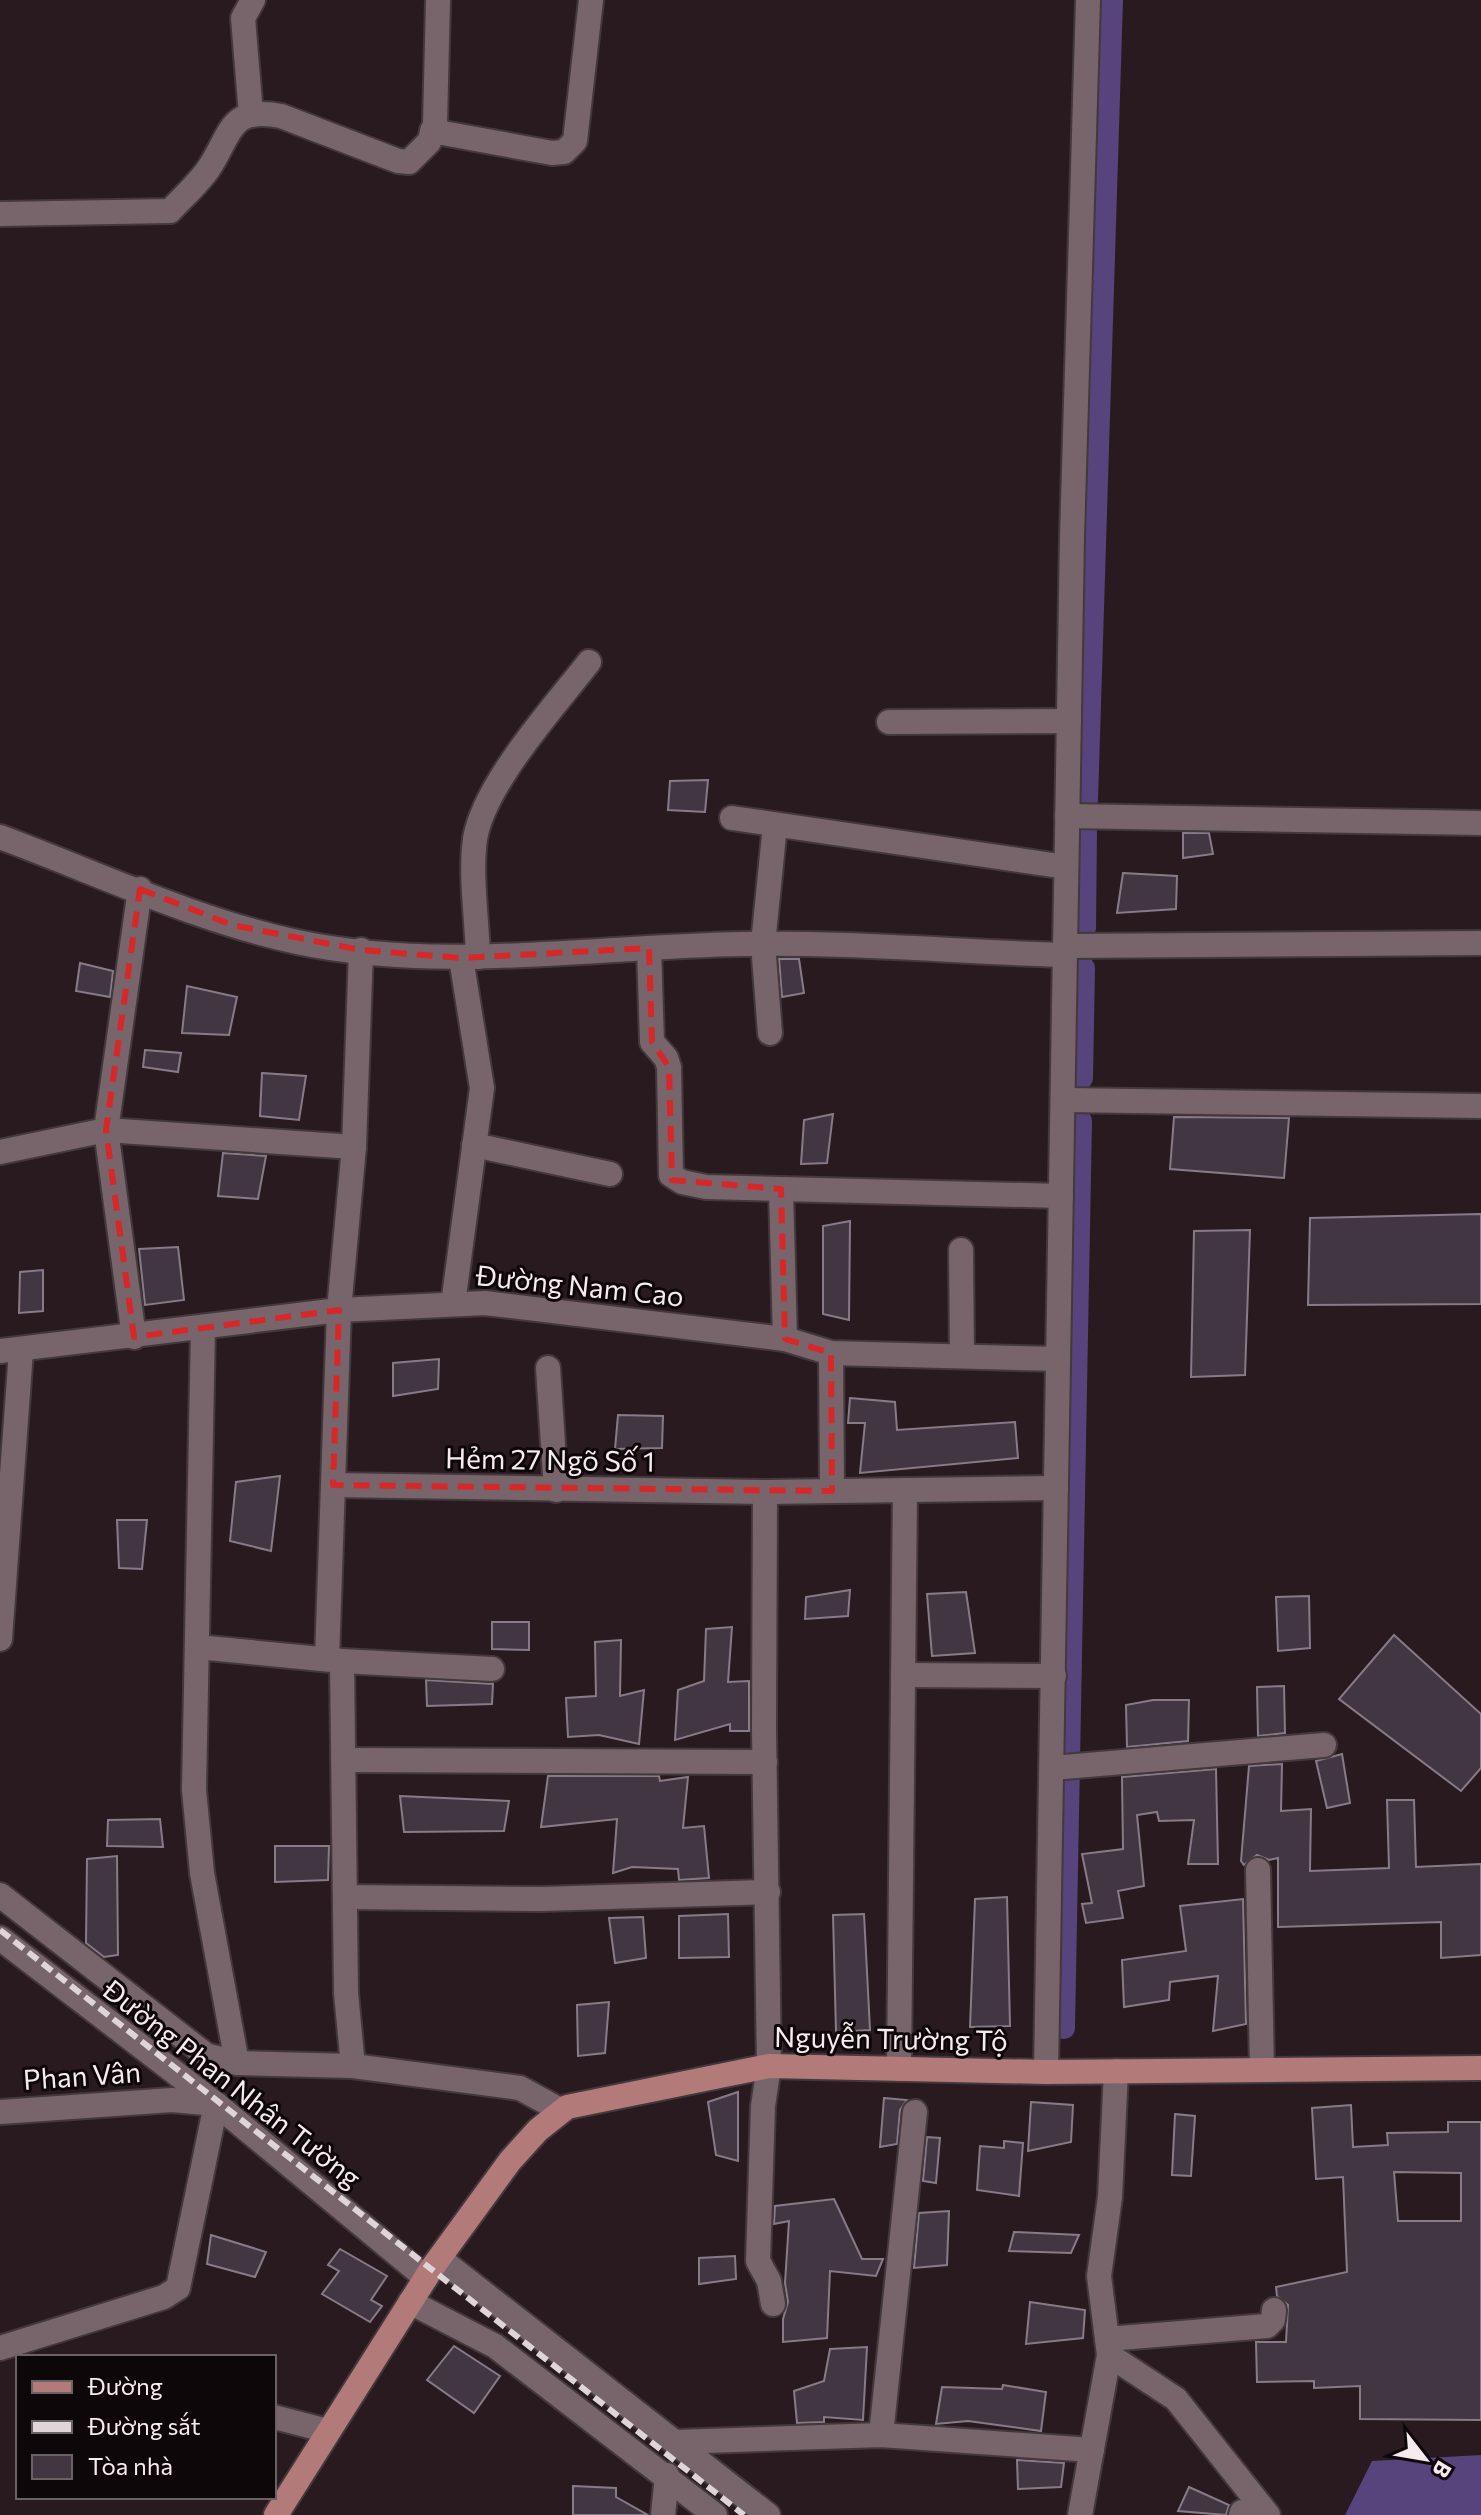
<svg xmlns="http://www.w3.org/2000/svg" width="1481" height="2515" font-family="Commissioner,sans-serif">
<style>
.water{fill:#57447c}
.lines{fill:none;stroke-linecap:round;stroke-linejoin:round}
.canal{stroke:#57447c;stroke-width:22}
.building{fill:#413641;stroke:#887b88;stroke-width:2;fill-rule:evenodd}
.minor-casing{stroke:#43383c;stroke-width:28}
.major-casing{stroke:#43383c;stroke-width:28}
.minor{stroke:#77656b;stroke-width:24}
.major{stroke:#b27a79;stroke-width:24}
.rail{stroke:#dfd4d8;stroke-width:6;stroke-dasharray:12 6;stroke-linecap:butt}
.marked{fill:none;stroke:#d62828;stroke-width:6;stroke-dasharray:16 10;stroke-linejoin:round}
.labels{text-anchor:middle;stroke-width:6;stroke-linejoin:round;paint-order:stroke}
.street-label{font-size:28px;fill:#f6ebef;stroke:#0d0709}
</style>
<rect width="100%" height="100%" fill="#291a20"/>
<path class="water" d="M1481 2455V2515H1345L1372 2461Z"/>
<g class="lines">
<g class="canal">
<path d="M1087 800 1112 0"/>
<path d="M1085 928 1086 832"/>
<path d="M1082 1078 1084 968"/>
<path d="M1064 2028 1081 1121"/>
</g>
</g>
<g class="building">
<path d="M708 780 705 812 668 810 670 781Z"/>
<path d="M1183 833H1209L1213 854 1183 858Z"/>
<path d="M1123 873 1177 876 1176 909 1117 913Z"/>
<path d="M779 959H799L804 993 782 997Z"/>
<path d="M80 963 113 971 110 997 76 991Z"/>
<path d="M187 986 237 997 229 1035 182 1033Z"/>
<path d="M145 1050 181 1053 178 1072 143 1067Z"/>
<path d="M262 1073 306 1076 299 1120 260 1116Z"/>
<path d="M833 1114 827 1163 801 1164 804 1120Z"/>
<path d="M1174 1117 1289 1118 1284 1178 1170 1169Z"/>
<path d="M223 1153 266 1156 258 1199 218 1196Z"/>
<path d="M1481 1214V1304L1308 1305 1310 1218Z"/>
<path d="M850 1221 849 1320 823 1314V1226Z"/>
<path d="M1250 1230 1245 1375 1191 1377 1194 1231Z"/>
<path d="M178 1247 184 1300 145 1305 139 1249Z"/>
<path d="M43 1270V1311L19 1313 20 1272Z"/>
<path d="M439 1359 438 1389 393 1396V1363Z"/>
<path d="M850 1398 895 1402 897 1430 1015 1422 1018 1458 860 1473 865 1423H848Z"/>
<path d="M618 1415 663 1416 662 1448 615 1449Z"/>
<path d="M280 1476 271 1551 230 1541 236 1482Z"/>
<path d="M117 1520H147L142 1569 119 1568Z"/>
<path d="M850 1590 848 1616 805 1619 806 1597Z"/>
<path d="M966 1592 975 1653 932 1656 927 1594Z"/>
<path d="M1309 1596 1310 1648 1278 1651 1276 1597Z"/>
<path d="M492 1622H529V1650L492 1649Z"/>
<path d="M732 1627 728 1682 749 1681V1731H730V1724L675 1740 678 1690 704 1681 706 1629Z"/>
<path d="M1394 1635 1481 1714V1768L1461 1791 1339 1699Z"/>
<path d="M621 1640 620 1696 644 1690 639 1744 599 1735 568 1737 566 1698 596 1696 595 1642Z"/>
<path d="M426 1680 493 1684 492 1704 427 1706Z"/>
<path d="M1284 1686 1285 1733 1258 1736 1257 1687Z"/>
<path d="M1153 1700H1189L1188 1741 1127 1747 1126 1705Z"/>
<path d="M1342 1754 1350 1803 1327 1808 1316 1761Z"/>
<path d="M1282 1764 1281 1811 1311 1809 1310 1871 1389 1868 1387 1800H1414L1416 1867 1481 1864V1955L1441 1958V1922L1278 1927V1858L1269 1860 1257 1855 1244 1865 1241 1861 1249 1766Z"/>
<path d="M1216 1769 1218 1864H1188L1194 1820 1159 1821 1157 1812 1137 1815 1144 1886 1118 1891 1123 1918 1086 1923 1082 1904 1092 1903 1082 1854 1123 1849 1122 1777Z"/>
<path d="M548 1776H659L660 1781 688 1777 683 1828 704 1826 709 1878 679 1880 678 1869 632 1867 613 1873 617 1819 541 1827Z"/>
<path d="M400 1796 509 1801 504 1831 404 1832Z"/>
<path d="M160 1819 163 1847 107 1846 108 1820Z"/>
<path d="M275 1846H329L328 1880 275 1882Z"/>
<path d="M117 1856 118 1955 104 1957 86 1943 87 1859Z"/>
<path d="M1007 1897 1010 2026 970 2027 975 1899Z"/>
<path d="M1243 1899 1246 2024 1213 2031 1218 1976 1170 1982 1169 2000 1124 2007 1122 1960 1186 1951 1180 1906Z"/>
<path d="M728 1914 729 1957 679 1958V1916Z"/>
<path d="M864 1914 870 2030 836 2032 833 1915Z"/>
<path d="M643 1917 646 1958 615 1963 609 1918Z"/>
<path d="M609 2002 605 2053 578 2056 577 2005Z"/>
<path d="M738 2092V2161L716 2155 708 2102Z"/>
<path d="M884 2098 907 2100 900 2110 897 2144 880 2147Z"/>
<path d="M1031 2102 1073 2105 1071 2142 1028 2151Z"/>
<path d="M1351 2105 1353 2147 1388 2145 1387 2133 1448 2132V2122H1481V2420L1360 2419V2386L1314 2388V2381L1257 2382 1256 2342H1286L1288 2305 1277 2296 1276 2287 1347 2272 1343 2177 1316 2179 1312 2108ZM1394 2172 1461 2173V2221H1398Z"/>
<path d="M1175 2114 1195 2116 1191 2176 1172 2175Z"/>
<path d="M927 2137 940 2138 936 2183 923 2181Z"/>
<path d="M1004 2141 1023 2143 1019 2196 977 2190 980 2146 1004 2148Z"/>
<path d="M834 2199 862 2259H883L876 2276 830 2271 827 2338 783 2342V2319L788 2302 785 2283 789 2221 774 2224 775 2206Z"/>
<path d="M949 2211 947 2265 914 2268 919 2213Z"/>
<path d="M1014 2232 1079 2235 1071 2253 1009 2251Z"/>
<path d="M211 2235 266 2252 255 2277 207 2264Z"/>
<path d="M340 2249 387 2276 371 2300 382 2306 370 2322 322 2294 339 2271 328 2265Z"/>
<path d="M735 2256 736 2279 699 2284V2258Z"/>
<path d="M1030 2302 1085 2310 1083 2338 1026 2344Z"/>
<path d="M454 2346 500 2376 474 2413 427 2380Z"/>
<path d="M867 2347 863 2420 824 2417V2422L797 2423 794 2391 824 2381 830 2349Z"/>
<path d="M1003 2385 1046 2392 1041 2431 968 2421 936 2424 942 2387 1002 2389Z"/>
<path d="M1017 2460 1064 2463 1061 2487 1018 2489Z"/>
<path d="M573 2486 616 2488V2497L648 2515H573Z"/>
<path d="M1189 2487 1229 2505 1226 2515 1178 2511Z"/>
</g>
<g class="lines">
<g class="minor-casing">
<g id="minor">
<path d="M251 115 243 18 253 0"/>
<path d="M432 131 552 153 564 152 575 141 591 0"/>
<path d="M0 214 170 211C183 197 199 183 209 168 232 133 229 106 281 116L398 161 409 162 429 142 435 124 438 0"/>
<path d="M889 722 1069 721"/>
<path d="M1067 816 1481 823"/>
<path d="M732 818 1066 867"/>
<path d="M0 837C97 873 195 920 297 942 444 973 596 946 744 944 851 942 958 952 1065 955"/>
<path d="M1065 946 1481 943"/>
<path d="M649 948 652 1042 666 1058 669 1067 671 1175 682 1182 706 1187 1061 1196"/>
<path d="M478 957C477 919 470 876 475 839 484 784 554 707 589 662"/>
<path d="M770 1033 763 944 775 825"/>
<path d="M1063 1100 1481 1106"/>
<path d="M474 1145 610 1174"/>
<path d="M0 1152 106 1130 354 1147"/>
<path d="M781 1189 785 1339"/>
<path d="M961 1250 962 1356"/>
<path d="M453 1304 482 1088 461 958"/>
<path d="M203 1328 194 1790 202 1873 237 2063"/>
<path d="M134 1337 106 1130 140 889"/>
<path d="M0 1351 339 1310 485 1303 785 1339 831 1353 1058 1359"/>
<path d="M831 1353 832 1491"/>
<path d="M548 1368 556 1490"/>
<path d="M333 1485 765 1492 1056 1488"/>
<path d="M765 1492 764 1730 769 2066 763 2106 758 2261 769 2281 773 2304"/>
<path d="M0 1639 21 1351"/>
<path d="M198 1647 342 1661 492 1669"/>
<path d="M327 1659 339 1310 354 1147 361 950"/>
<path d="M342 1661 346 1993 353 2066"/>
<path d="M903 1675 1054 1676"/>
<path d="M345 1760 765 1762"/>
<path d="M1052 1768 1324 1745"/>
<path d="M1258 1870 1262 2070"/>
<path d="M0 1895 206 2055 237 2063 353 2066 520 2088 560 2110"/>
<path d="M345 1897 542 1899 768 1892"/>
<path d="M0 1938 216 2104 426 2278"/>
<path d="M899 2069 905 1490"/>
<path d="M1046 2072 1072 537 1088 0"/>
<path d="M0 2112 172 2100 216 2104 178 2288 164 2297 0 2348"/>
<path d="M440 2259 768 2515"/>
<path d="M410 2302 495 2346 715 2515"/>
<path d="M1107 2339 1267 2326 1273 2320 1274 2310"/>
<path d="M1109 2355 1176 2399 1268 2515"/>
<path d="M274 2417 328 2431"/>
<path d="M881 2435 915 2112"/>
<path d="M675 2442 881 2435 1092 2450"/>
<path d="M663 2515 667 2475"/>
<path d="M1080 2515 1109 2355 1099 2276 1110 2197 1116 2071"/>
<path d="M1241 2515 1242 2512"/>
</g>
</g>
<g class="major-casing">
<path id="major" d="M276 2515 432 2268 510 2161 538 2130 567 2107 769 2066 1046 2072 1481 2068"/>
</g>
<use href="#minor" class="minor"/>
<use href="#major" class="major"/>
<path class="rail" d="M0 1930 744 2515"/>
</g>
<path class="marked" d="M140 889 232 925 361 950 461 958 649 948 652 1042 669 1067 672 1180 781 1189 785 1339 831 1353 832 1491 333 1485 339 1310 134 1337 106 1130Z"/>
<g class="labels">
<g class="street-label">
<text transform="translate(580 1286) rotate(6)" y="10">Đường Nam Cao</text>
<text transform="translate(550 1460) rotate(1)" y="10">Hẻm 27 Ngõ Số 1</text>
<text transform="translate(891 2039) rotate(1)" y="10">Nguyễn Trường Tộ</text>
<text transform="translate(82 2076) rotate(-4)" y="10">Phan Vân</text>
<text transform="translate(232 2084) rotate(38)" y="10">Đường Phan Nhân Tường</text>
</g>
</g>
<rect x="16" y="2355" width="260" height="144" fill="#0d0709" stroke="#6a6265" stroke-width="2"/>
<rect x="32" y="2381" width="40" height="12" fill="#b27a79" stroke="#6a6265" stroke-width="2"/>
<text x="88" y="2395" font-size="24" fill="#f6ebef">Đường</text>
<rect x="32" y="2421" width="40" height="12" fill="#dfd4d8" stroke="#6a6265" stroke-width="2"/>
<text x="88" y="2435" font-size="24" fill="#f6ebef">Đường sắt</text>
<rect x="32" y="2455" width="40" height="24" fill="#413641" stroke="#6a6265" stroke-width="2"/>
<text x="88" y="2475" font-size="24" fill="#f6ebef">Tòa nhà</text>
<g transform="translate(1425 2459) rotate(121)" stroke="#0d0709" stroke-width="6" paint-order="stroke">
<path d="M0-6L14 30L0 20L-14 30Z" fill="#f6ebef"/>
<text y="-12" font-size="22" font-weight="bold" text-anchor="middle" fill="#f6ebef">B</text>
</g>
</svg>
